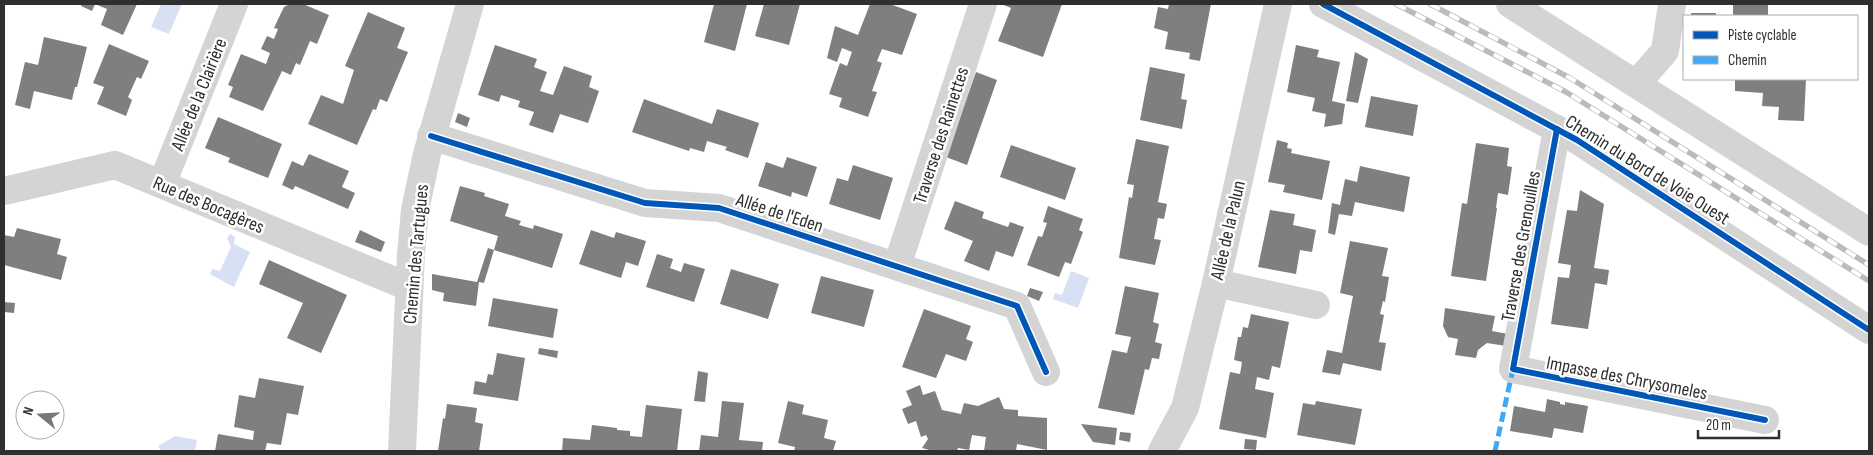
<svg xmlns="http://www.w3.org/2000/svg" width="1873" height="455" font-family="'Sofia Sans Condensed',sans-serif">
<style>
.water{fill:#d8e1f4}
.building{fill:#7f7f7f}
.lines{fill:none;stroke-linecap:round;stroke-linejoin:round}
.minor{stroke:#d4d4d4;stroke-width:28}
.rail-casing{stroke:#bbb;stroke-width:5.5}
.rail{stroke:#fff;stroke-width:4;stroke-dasharray:11;stroke-linecap:butt}
.quiet{stroke:#3fa9f5;stroke-width:5;stroke-dasharray:10 5;stroke-linecap:butt}
.cycleway-casing{stroke:#fff;stroke-width:9}
.cycleway{stroke:#0057b8;stroke-width:6}
.labels{text-anchor:middle;stroke-width:5;stroke-linejoin:round;paint-order:stroke}
.street-label{font-size:19px;fill:#2f2f2f;stroke:#fff}
</style>
<rect width="100%" height="100%" fill="#fff"/>
<g class="water">
<path d="M161 4H182L169 34 151 27Z"/>
<path d="M230 234 235 237 234 244 250 252 234 287 210 274 212 269 220 271 231 247 227 238Z"/>
<path d="M1071 271 1089 278 1078 308 1053 299 1055 293 1062 295Z"/>
<path d="M175 436 197 440 195 451H162L158 446Z"/>
</g>
<g class="building">
<path d="M82 4H137L123 35 101 25 107 9 95 4 92 11 81 6Z"/>
<path d="M290 4H303L329 15 317 44 310 41 300 65 296 63 291 75 282 71 263 111 229 97 233 87 228 85 241 54 266 64 270 53 261 49 267 36 274 39 278 29 274 28 281 13 284 7Z"/>
<path d="M714 4H747L735 51 704 42Z"/>
<path d="M764 4H800L789 45 755 36Z"/>
<path d="M870 4H890L917 14 902 55 882 49 877 61 882 63 872 91 877 92 868 117 839 107 842 98 829 94 840 63 847 66 852 52 842 48 837 62 827 58 835 26 858 35Z"/>
<path d="M1001 4H1062L1043 57 998 41 1011 8Z"/>
<path d="M1169 4H1211L1200 61 1189 59 1190 53 1165 49 1168 32 1154 28 1158 7 1168 9Z"/>
<rect x="1733" y="4" width="35" height="12"/>
<path d="M368 12 405 28 397 48 408 52 387 102 380 99 376 110 373 109 357 145 308 124 321 95 343 104 354 70 345 66Z"/>
<rect x="1691" y="13" width="25" height="3"/>
<path d="M44 37 87 47 77 87H75L72 100 34 91 30 109 15 105 25 62 38 65Z"/>
<path d="M109 44 149 61 141 79 137 77 128 97 132 100 126 116 97 104 104 87 93 83Z"/>
<path d="M495 45 537 59 534 67 547 72 540 91 553 95 564 66 592 76 589 87 599 91 588 123 560 114 553 133 529 125 534 112 518 107 520 101 501 95 499 102 478 95Z"/>
<path d="M1296 45 1319 50 1317 57 1340 62 1332 101 1345 104 1342 124 1324 127 1326 114 1312 111 1315 98 1287 92Z"/>
<path d="M1355 52 1368 59 1358 103 1346 101Z"/>
<path d="M1150 67 1185 74 1181 99 1187 100 1182 129 1140 120Z"/>
<path d="M976 72 997 80 967 165 946 157Z"/>
<path d="M1735 79H1806L1804 121 1778 120 1779 107 1762 106 1763 93 1735 91Z"/>
<path d="M1371 96 1418 105 1413 136 1365 127Z"/>
<path d="M644 99 712 124 717 109 759 123 748 158 725 150 727 147 707 141 704 152 690 148 689 151 632 132Z"/>
<path d="M458 113 470 118 467 127 455 122Z"/>
<path d="M218 117 282 144 268 178 228 162 230 158 205 148Z"/>
<path d="M1136 139 1169 146 1158 202 1167 204 1164 219 1158 218 1154 239 1161 240 1155 265 1119 258 1129 197 1132 198 1134 185 1127 184Z"/>
<path d="M1277 140 1288 143 1287 148 1292 149 1291 153 1330 161 1322 200 1283 192 1285 185 1268 182Z"/>
<path d="M1476 143 1509 148 1507 166 1512 167 1508 195 1498 193 1496 208H1497L1486 281 1451 276 1462 203 1467 204Z"/>
<path d="M1011 145 1076 168 1065 200 1000 177Z"/>
<path d="M309 154 349 171 342 187 355 193 348 209 295 186 293 190 282 185 292 161 303 166Z"/>
<path d="M787 157 817 167 807 197 792 192 791 197 758 186 766 162 783 168Z"/>
<path d="M853 165 893 178 880 220 829 204 837 178 848 181Z"/>
<path d="M1360 166 1410 177 1404 212 1355 202 1352 216 1339 214 1335 235 1328 233 1332 203 1340 205 1345 179 1357 182Z"/>
<path d="M460 186 485 193 484 196 509 204 505 216 521 221 519 225 533 229 534 225 563 234 552 268 494 250 484 283 479 282 476 306 443 301 444 293 432 290V274L477 282 488 248 494 250 498 236 450 221Z"/>
<path d="M1580 190 1604 204 1594 268 1609 270 1607 285 1595 283 1588 329 1551 324 1558 277 1569 278 1571 265 1558 263 1567 210 1577 211Z"/>
<path d="M955 201 984 212 982 218 1008 227 1010 222 1024 227 1013 257 996 251 989 271 964 261 973 241 944 229Z"/>
<path d="M1048 206 1083 219 1079 230 1083 232 1071 264 1065 262 1059 277 1027 265 1038 236 1042 237 1047 223 1043 222Z"/>
<path d="M1270 210 1295 214 1293 225 1316 230 1312 252 1300 250 1296 274 1258 267Z"/>
<path d="M17 228 61 239 57 254 67 257 61 280 4 265V235L14 237Z"/>
<path d="M360 230 385 242 381 252 355 242Z"/>
<path d="M591 230 614 238 616 232 646 241 638 266 626 262 621 278 579 264Z"/>
<path d="M1350 241 1388 248 1382 276 1389 277 1385 302 1383 301 1380 314 1384 315 1379 342 1386 343 1381 371 1343 363 1340 375 1322 372 1327 350 1342 353 1353 296 1340 293Z"/>
<path d="M657 254 673 259 670 268 681 272 684 263 705 269 694 302 646 287Z"/>
<path d="M269 260 347 295 321 353 287 338 303 303 259 284Z"/>
<path d="M731 269 779 284 768 319 720 304Z"/>
<path d="M821 276 874 290 864 327 811 313Z"/>
<path d="M1125 286 1159 293 1153 322 1159 324 1155 342 1162 344 1159 359 1152 358 1149 370 1145 369 1134 415 1098 408 1112 350 1127 353 1131 337 1115 334Z"/>
<path d="M1030 288 1043 292 1039 301 1027 296Z"/>
<path d="M493 298 558 309 553 338 488 326Z"/>
<path d="M4 302 15 303 14 313 4 312Z"/>
<path d="M1445 308 1495 316 1492 331 1508 334 1506 346 1487 343 1478 350 1476 358 1455 355 1458 339 1448 337 1443 326Z"/>
<path d="M924 309 971 326 966 339 973 342 966 361 946 354 936 378 902 367Z"/>
<path d="M1251 314 1289 322 1280 368 1272 366 1269 380 1257 377 1255 389 1274 393 1266 438 1219 429 1230 372 1240 374 1242 362 1234 360 1238 337H1241L1243 327 1248 328Z"/>
<path d="M539 348 558 351 557 358 538 354Z"/>
<path d="M497 353 525 358 518 401 473 394 475 381 486 383 488 374 493 375Z"/>
<path d="M698 371 708 373 705 402 694 401Z"/>
<path d="M259 378 304 386 298 415 287 413 281 445 267 443 265 451H215L218 434 253 440 254 431 234 427 239 395 255 398Z"/>
<path d="M920 385 923 395 935 391 942 410 961 414 964 403 978 406 999 397 1004 409 1018 410V416L1047 418V450L1017 444 1016 451H984L986 437 972 435 969 450 958 448 957 451H933L922 448 928 439 926 435 921 437 916 421 908 424 902 409 912 405 906 391Z"/>
<path d="M1547 399 1560 402V404L1565 405V402L1588 406 1583 433 1554 428 1552 438 1510 431 1514 406 1545 412Z"/>
<path d="M722 401 744 403 739 440 763 442 762 451H699L701 435 718 437Z"/>
<path d="M788 401 804 405 802 414 828 420 824 438 836 441 833 451H794L795 447 778 443Z"/>
<path d="M1316 401 1362 409 1355 445 1297 435 1303 403 1315 405Z"/>
<path d="M447 404 477 408 475 422 483 424 479 451H438L443 418 445 419Z"/>
<path d="M646 405 682 409 677 451H562L563 438 590 440 592 425 617 428V430L630 431V436L642 437Z"/>
<path d="M1081 424 1117 428 1115 445 1093 442Z"/>
<path d="M1120 432 1131 433 1130 442 1119 440Z"/>
<path d="M1245 439 1257 440 1256 450 1244 449Z"/>
</g>
<g class="lines">
<g class="minor">
<path d="M1323 4 1577 140 1869 330"/>
<path d="M1510 4 1869 232"/>
<path d="M1637 83 1665 51 1672 4"/>
<path d="M1557 129 1513 369 1765 420"/>
<path d="M431 136 645 203 719 208 1017 306 1046 372"/>
<path d="M162 184 234 4"/>
<path d="M4 191 115 165 409 287"/>
<path d="M897 266 983 4"/>
<path d="M1216 283 1316 305"/>
<path d="M402 451 411 254 415 210 427 154 470 4"/>
<path d="M1162 451 1185 408 1216 283 1278 4"/>
</g>
<g class="rail-casing">
<g id="rail">
<path d="M1396 4 1566 92 1869 281"/>
<path d="M1430 4 1570 78 1869 265"/>
</g>
</g>
<use href="#rail" class="rail"/>
<path class="quiet" d="M1495 451 1513 369"/>
<g class="cycleway-casing">
<g id="cycleway">
<path d="M1323 4 1577 140 1869 330"/>
<path d="M1557 129 1513 369 1765 420"/>
<path d="M431 136 645 203 719 208 1017 306 1046 372"/>
</g>
</g>
<use href="#cycleway" class="cycleway"/>
</g>
<g class="labels">
<g class="street-label">
<text transform="translate(198 94) rotate(-68)" y="7">Allée de la Clairière</text>
<text transform="translate(940 135) rotate(-72)" y="7">Traverse des Rainettes</text>
<text transform="translate(1648 169) rotate(32)" y="7">Chemin du Bord de Voie Ouest</text>
<text transform="translate(209 204) rotate(23)" y="7">Rue des Bocagères</text>
<text transform="translate(780 212) rotate(18)" y="7">Allée de l'Eden</text>
<text transform="translate(1227 230) rotate(-77)" y="7">Allée de la Palun</text>
<text transform="translate(1520 246) rotate(-80)" y="7">Traverse des Grenouilles</text>
<text transform="translate(415 254) rotate(-85)" y="7">Chemin des Tartugues</text>
<text transform="translate(1627 377) rotate(11)" y="7">Impasse des Chrysomeles</text>
</g>
</g>
<rect width="1873" height="455" fill="none" stroke="#2f2f2f" stroke-width="10"/>
<rect x="1683" y="15" width="175" height="65" fill="#ffffff" stroke="#acacac"/>
<rect x="1693" y="31" width="25" height="8" fill="#0057b8" stroke="#acacac"/>
<text x="1728" y="40" font-size="15" fill="#2f2f2f">Piste cyclable</text>
<rect x="1693" y="56" width="25" height="8" fill="#3fa9f5" stroke="#acacac"/>
<text x="1728" y="65" font-size="15" fill="#2f2f2f">Chemin</text>
<g transform="translate(40 415) rotate(288)"><circle r="24" fill="#ffffff" stroke="#acacac"/>
<path d="M0-4L9 19L0 12L-9 19Z" fill="#787878"/>
<text y="-8" font-size="14" font-weight="bold" text-anchor="middle" fill="#2f2f2f">N</text>
</g>
<path d="M1698 430v8h81v-8" fill="none" stroke="#2f2f2f" stroke-width="2.5"/>
<text x="1706" y="430" font-size="15" fill="#2f2f2f" stroke="#ffffff" stroke-width="4" paint-order="stroke">20 m</text>
</svg>
